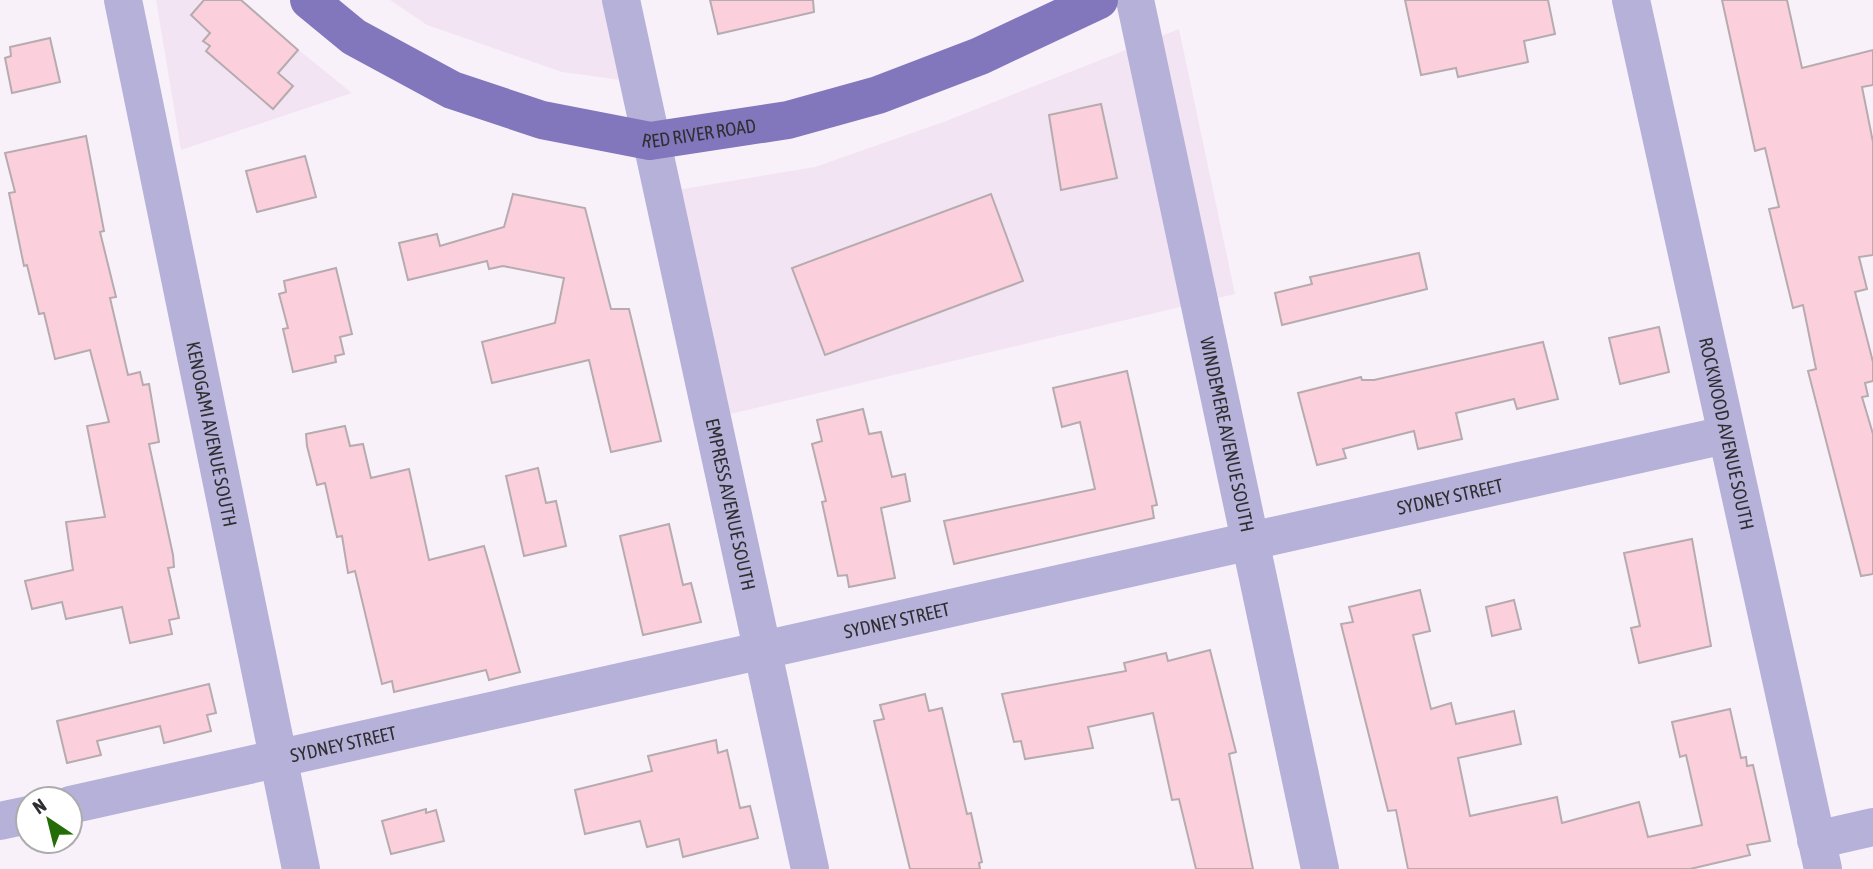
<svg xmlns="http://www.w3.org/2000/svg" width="1873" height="869" font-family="'Asap Condensed',sans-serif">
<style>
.built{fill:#f2e4f2}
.building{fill:#fbd0dc;stroke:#b6abae;stroke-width:2}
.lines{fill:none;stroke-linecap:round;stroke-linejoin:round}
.minor{stroke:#b5b1d8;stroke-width:38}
.major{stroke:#8277bd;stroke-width:38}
.labels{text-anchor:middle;stroke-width:5;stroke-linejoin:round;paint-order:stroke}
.street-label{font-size:19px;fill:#302e31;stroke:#fff}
</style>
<rect width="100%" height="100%" fill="#f9f1f9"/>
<g class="built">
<path d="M156 0H237L352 93 181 150Z"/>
<path d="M390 0H625L650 84 562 72 427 25Z"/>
<path d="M1179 29 1235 294 730 414 677 190 815 167 946 121Z"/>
</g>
<g class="building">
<path d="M204 0H241L298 50 278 73 293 86 273 109 206 51 210 46 203 41 210 33 191 15Z"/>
<path d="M710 0H813L814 12 718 34Z"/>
<path d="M1405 0H1548L1555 34 1524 41 1528 62 1458 77 1456 68 1421 75Z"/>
<path d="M1722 0H1787L1802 68 1873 50V85L1862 87 1873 142V255L1859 257 1867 289 1855 292 1873 362V381L1865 383 1868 396 1862 397 1873 434V574L1861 576 1808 371 1816 369 1803 305 1793 308 1769 209 1779 207 1765 148 1755 151Z"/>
<path d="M50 38 60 82 12 93 5 58 11 56 10 47Z"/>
<path d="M1101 104 1117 178 1061 190 1049 115Z"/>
<path d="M86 136 104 231 100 232 116 297 110 298 128 375 140 372 143 385 149 384 159 442 149 444 173 555 174 567 168 568 179 618 169 620 172 634 130 643 122 607 66 619 62 602 32 609 25 581 73 570 66 522 105 517 87 426 109 422 90 350 55 359 44 313 39 314 27 265 24 266 9 193 15 192 5 153Z"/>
<path d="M305 156 316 197 257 212 246 171Z"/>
<path d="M513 194 585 208 611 309H629L661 441 611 452 589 360 492 383 482 342 555 323 564 278 503 266 489 269 487 261 408 280 399 243 437 234 440 246 504 227Z"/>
<path d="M991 194 1023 281 825 355 792 268Z"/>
<path d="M1419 253 1427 289 1282 325 1275 293 1312 284 1310 277Z"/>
<path d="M336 268 352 334 340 337 344 354 335 356 336 362 293 372 283 329 288 328 279 294 286 292 284 281Z"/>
<path d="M1659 327 1669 372 1620 384 1609 338Z"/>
<path d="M1543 342 1558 399 1517 409 1514 399 1456 413 1462 439 1418 449 1414 431 1343 449 1346 458 1317 465 1298 393 1361 377 1362 380H1374Z"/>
<path d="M1127 371 1157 505 1152 506 1154 518 954 564 944 521 1095 489 1080 422 1062 427 1053 388Z"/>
<path d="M863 409 869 434 881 432 892 477 905 474 910 501 881 508 895 578 849 587 847 575 838 576 822 502 826 501 812 444 822 441 817 420Z"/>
<path d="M345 426 350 446 363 444 371 478 409 469 429 560 484 546 520 672 489 680 486 670 394 692 392 681 382 684 355 571 348 573 342 536 337 537 325 483 317 485 307 446 306 434Z"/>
<path d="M538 468 546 503 556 501 566 546 524 556 506 476Z"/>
<path d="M669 524 683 585 691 583 701 622 643 635 620 536Z"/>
<path d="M1692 539 1711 646 1639 663 1631 628 1640 626 1624 553Z"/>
<path d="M1420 590 1430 631 1413 635 1431 709 1451 703 1456 724 1514 711 1521 744 1458 758 1470 816 1557 797 1562 823 1639 802 1648 837 1702 825 1686 755 1680 757 1672 722 1730 709 1741 758 1746 757 1747 766 1753 765 1770 841 1747 845 1750 855 1690 869H1408L1396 810 1388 811 1341 624 1353 622 1349 607Z"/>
<path d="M1514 600 1521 629 1492 636 1486 607Z"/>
<path d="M1210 650 1236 752 1229 754 1253 869H1196L1179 799 1172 800 1153 713 1088 727 1093 748 1025 759 1021 741 1014 742 1002 694 1126 671 1124 663 1166 653 1168 661Z"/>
<path d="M209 684 216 713 207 715 211 731 164 743 160 726 97 741 101 755 67 763 57 721Z"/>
<path d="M925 694 929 711 942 708 967 814 971 813 982 862 979 863 980 869H910L874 721 884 719 880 705Z"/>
<path d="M716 740 718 753 727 750 740 808 750 806 758 838 683 857 679 839 647 847 640 821 585 834 575 790 652 771 648 756Z"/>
<path d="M426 809V813L436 810 444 841 391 854 382 821Z"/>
</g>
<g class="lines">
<g class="minor">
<path id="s1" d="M123 0 301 869"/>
<path id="s2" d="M621 0 810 869"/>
<path id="s3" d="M1135 0 1320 869"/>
<path id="s4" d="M1631 0 1823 869"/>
<path id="s5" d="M70 805 1725 435"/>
<path d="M0 821 28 815"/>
<path d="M1816 840 1873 827"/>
</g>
<path class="major" id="s6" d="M309 0 354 37 452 90 542 120 650 141 788 120 878 95 980 56 1099 0"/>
</g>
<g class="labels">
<g class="street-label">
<text dy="7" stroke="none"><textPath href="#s6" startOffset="424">RED RIVER ROAD</textPath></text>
<text dy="7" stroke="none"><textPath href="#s1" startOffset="443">KENOGAMI AVENUE SOUTH</textPath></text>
<text dy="7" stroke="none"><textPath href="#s3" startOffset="444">WINDEMERE AVENUE SOUTH</textPath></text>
<text dy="7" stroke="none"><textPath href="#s4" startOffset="444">ROCKWOOD AVENUE SOUTH</textPath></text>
<text dy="7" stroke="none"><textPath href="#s5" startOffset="1414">SYDNEY STREET</textPath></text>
<text dy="7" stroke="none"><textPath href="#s2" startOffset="516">EMPRESS AVENUE SOUTH</textPath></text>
<text dy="7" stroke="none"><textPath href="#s5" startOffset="847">SYDNEY STREET</textPath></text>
<text dy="7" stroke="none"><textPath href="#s5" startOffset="280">SYDNEY STREET</textPath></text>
</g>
</g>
<g transform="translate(49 820) rotate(325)"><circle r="33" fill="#ffffff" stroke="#acabad" stroke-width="2"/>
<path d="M0-5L12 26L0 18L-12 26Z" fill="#246c07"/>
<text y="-10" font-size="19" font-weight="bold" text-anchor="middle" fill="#302e31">N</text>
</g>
</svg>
